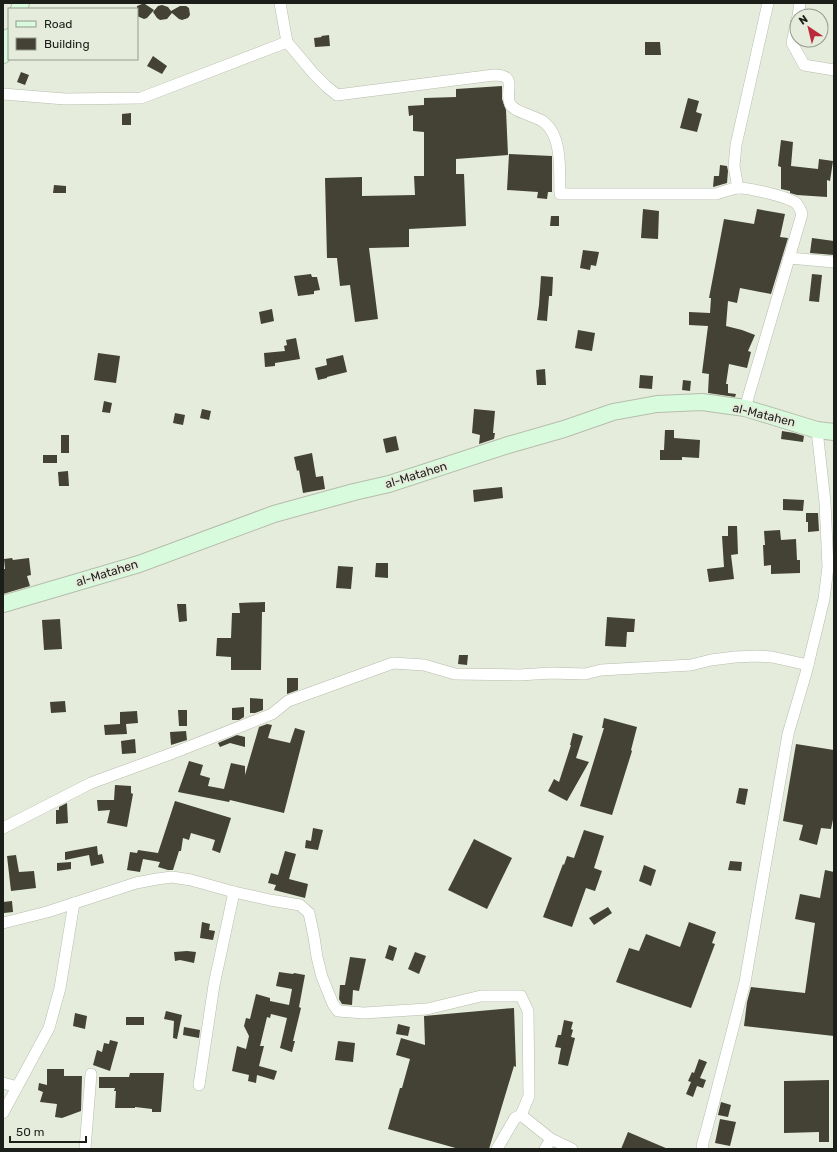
<svg xmlns="http://www.w3.org/2000/svg" width="837" height="1152" font-family="Rubik,sans-serif">
<style>
.building{fill:#434234}
.lines{fill:none;stroke-linecap:round;stroke-linejoin:round}
.minor-casing{stroke:#b7bdad;stroke-width:12}
.secondary-casing{stroke:#b7bdad;stroke-width:18}
.minor{stroke:#fff;stroke-width:11}
.secondary{stroke:#d7fbdc;stroke-width:16}
.labels{text-anchor:middle;stroke-width:4;stroke-linejoin:round;paint-order:stroke}
.street-label{font-size:12px;fill:#1c1f19;stroke:#e5ecdc}
</style>
<rect width="100%" height="100%" fill="#e5ecdc"/>
<g class="building">
<path d="M142 4H145L154 10 147 18 144 19 137 16V6Z"/>
<path d="M162 5 168 7 171 11 180 6H186L189 8 190 15 188 18 182 20 179 19 172 13 167 19 160 20 157 18 153 12 158 6Z"/>
<path d="M329 35 330 46 315 47 314 38 322 37 321 36Z"/>
<path d="M645 42H660L661 55H645Z"/>
<path d="M153 56 167 66 162 74 147 66Z"/>
<path d="M21 72 29 75 25 85 17 82Z"/>
<path d="M502 86V99L506 110 508 155 456 159V174H464L466 226 409 229V247L369 248 378 319 355 322 350 285 340 286 337 258H327L325 178 362 177V196L415 195 414 176H424V132L413 131V115L409 116 408 106 424 105V98L456 97V89Z"/>
<path d="M688 98 699 101 696 112 702 114 697 132 680 128Z"/>
<path d="M131 113V125H122V114Z"/>
<path d="M781 140 793 142 791 166 818 169 819 159 833 161 830 181 827 180V197L797 195 790 193V191L781 189V167L778 166Z"/>
<path d="M509 154 552 156V192H548L547 199 537 198 538 192 507 190Z"/>
<path d="M720 165 727 166 728 171 727 183 713 187 714 176H719Z"/>
<path d="M54 185 66 186V193H53Z"/>
<path d="M643 209 659 211 658 239 641 238Z"/>
<path d="M757 209 785 214 780 237 788 238 771 294 740 288 737 303 728 301 726 326 742 330 755 335 748 351 751 352 747 368 729 364 726 384H728V393L736 394 735 397 708 393 709 374 702 373 708 326 689 325V312L710 313 711 298H709L724 219 754 224Z"/>
<path d="M551 216H559V226H550Z"/>
<path d="M812 238 834 241V255L810 253Z"/>
<path d="M583 250 599 252 596 266 591 265 590 270 580 268Z"/>
<path d="M311 274 312 277H317L320 290 314 291V294L298 296 294 276Z"/>
<path d="M812 274 822 275 819 302 809 301Z"/>
<path d="M541 276 553 277 552 296H549L547 321 537 320 539 305Z"/>
<path d="M272 309 274 321 261 324 259 312Z"/>
<path d="M578 330 595 333 592 351 575 348Z"/>
<path d="M296 338 300 359 275 363V366L265 367 264 353 285 351 284 346 287 345 286 340Z"/>
<path d="M98 353 120 356 116 383 94 380Z"/>
<path d="M343 355 347 372 327 377V378L318 380 315 368 327 365 326 359Z"/>
<path d="M545 369 546 385H537L536 370Z"/>
<path d="M640 375 653 376 652 389 639 388Z"/>
<path d="M683 380 691 381 690 391 682 390Z"/>
<path d="M104 401 112 403 110 413 102 412Z"/>
<path d="M202 409 211 411 209 420 200 418Z"/>
<path d="M474 409 495 411 493 433H495L494 439 479 444 480 435 472 433Z"/>
<path d="M175 413 185 415 183 425 173 423Z"/>
<path d="M665 430H674V438L700 440 699 458 682 457V460H660V450H664Z"/>
<path d="M782 431 794 433 804 436 803 442 781 439Z"/>
<rect x="61" y="435" width="8" height="18"/>
<path d="M396 436 399 450 386 453 383 439Z"/>
<path d="M312 453 316 477 323 476 325 489 303 493 299 470 297 471 294 457Z"/>
<rect x="43" y="455" width="14" height="8"/>
<path d="M68 471 69 486H59L58 472Z"/>
<path d="M502 487 503 498 474 502 473 490Z"/>
<path d="M783 499 804 500 803 511 783 510Z"/>
<path d="M806 513H818L819 531 808 532V522H806Z"/>
<path d="M728 526H737L738 554 731 555 734 579 709 582 707 569 724 567 722 536H728Z"/>
<path d="M780 530 781 540 796 539 797 560H800V573L771 574V565L764 566 763 545H765L764 531Z"/>
<path d="M12 558 13 560 29 558 31 575 27 576 30 586 3 594V569H5L4 559Z"/>
<path d="M376 563H388V578L375 577Z"/>
<path d="M338 566 353 567 351 589 336 588Z"/>
<path d="M265 602V612H262L261 670H231V657L216 656 217 638H231L232 613H240L239 603Z"/>
<path d="M177 604H186L187 621 179 622Z"/>
<path d="M607 617 635 619 634 632H627L626 647 605 646Z"/>
<path d="M60 619 62 649 44 650 42 620Z"/>
<path d="M459 655H468L467 665 458 664Z"/>
<path d="M287 678H298V690L287 694Z"/>
<path d="M250 698 263 699V710L255 713H250Z"/>
<path d="M65 701 66 712 51 713 50 702Z"/>
<path d="M244 707V717L239 720H232V708Z"/>
<path d="M178 710H187V726H179Z"/>
<path d="M137 711 138 723 126 724 127 734 105 735 104 725 120 724V712Z"/>
<path d="M604 718 637 727 631 750 632 751 612 815 580 806 604 728H602Z"/>
<path d="M267 724 272 725 268 738 290 743 295 728 305 731 284 813 230 800 229 802 178 792 189 761 203 765 200 775 210 778 208 786 224 789 231 763 245 766V775L259 727Z"/>
<path d="M186 731 187 740 171 745 170 732Z"/>
<path d="M573 733 583 736 576 758 589 762 567 801 548 791 554 779 559 782 571 745H570Z"/>
<path d="M237 735 245 737V747L230 743 220 747 218 743Z"/>
<path d="M135 739 136 753 122 754 121 741Z"/>
<path d="M796 744 834 750V815L831 829 821 828 817 845 799 840 803 825 783 821Z"/>
<path d="M115 785 131 786V793L133 794 127 827 107 823 110 810 98 811 97 800H114Z"/>
<path d="M739 788 748 789 745 805 736 803Z"/>
<path d="M175 801 231 818 220 853 212 850 215 840 191 833 189 840 183 838 181 851H179L173 870H168L158 867 160 862 143 859 140 872 127 870 130 852 137 853 138 850 158 853Z"/>
<path d="M67 803 68 823 56 824V810H59V807Z"/>
<path d="M313 828 323 830 318 850 305 848 306 840 311 841Z"/>
<path d="M584 830 604 836 594 868 602 871 595 891 586 888 572 927 543 917 563 864 564 865 567 856 574 858Z"/>
<path d="M474 839 512 858 487 909 448 890Z"/>
<path d="M97 846 98 855 102 854 104 863 91 866 89 855 65 860V852Z"/>
<path d="M285 851 296 854 289 879 308 884 305 898 274 890 276 885 268 883 271 873 278 875Z"/>
<path d="M16 855 19 872 34 871 36 888 11 891 7 856Z"/>
<path d="M730 861 742 862 741 871 728 870Z"/>
<path d="M71 862V869L57 871V863Z"/>
<path d="M644 865 656 870 651 886 639 881Z"/>
<path d="M825 870 834 872V1036L744 1026 747 1002 751 987 805 993 815 923 795 919 800 894 820 898Z"/>
<path d="M12 901 13 912 4 913 3 902Z"/>
<path d="M608 907 612 913 594 925 589 918Z"/>
<path d="M202 922 210 924 209 930 215 931 213 940 200 938Z"/>
<path d="M689 922 716 932 712 943 715 944 691 1008 616 982 629 948 639 951 646 934 680 947Z"/>
<path d="M389 945 397 948 393 961 385 958Z"/>
<path d="M187 951 196 952 194 963 180 960 175 961 174 952Z"/>
<path d="M415 952 426 956 419 974 408 969Z"/>
<path d="M350 957 366 959 359 991 353 990 352 1005 342 1004 339 999 340 985H345Z"/>
<path d="M279 972 293 974 294 973 305 975 299 1007 301 1008 293 1041H295L292 1052 280 1048 287 1018 271 1014 270 1018 267 1017 260 1046H264L259 1066 277 1071 274 1080 257 1075 256 1083 248 1081 249 1075 232 1071 237 1046 246 1049 249 1036 244 1026 246 1018 250 1019 256 994 270 998V1001L289 1005 292 989 276 986Z"/>
<path d="M514 1008 516 1067 514 1066 489 1149H459L388 1129 400 1088H402L410 1059 396 1055 401 1038 425 1045 424 1016Z"/>
<path d="M166 1011 182 1015 177 1039 173 1038 174 1021 164 1019Z"/>
<path d="M75 1013 87 1016 85 1029 73 1026Z"/>
<rect x="126" y="1017" width="18" height="8"/>
<path d="M564 1020 573 1022 571 1029 573 1030 571 1037 575 1038 568 1066 558 1064 561 1048 555 1047 558 1035H561Z"/>
<path d="M398 1024 410 1027 408 1036 396 1034Z"/>
<path d="M184 1027 200 1030 199 1038 183 1035Z"/>
<path d="M110 1040 118 1042 110 1071 93 1065 97 1050 102 1052 104 1043 109 1044Z"/>
<path d="M338 1041 355 1043 353 1062 335 1060Z"/>
<path d="M699 1059 707 1062 700 1078 706 1080 703 1088 697 1086 693 1097 686 1094 691 1082 688 1081 692 1072 694 1073Z"/>
<path d="M47 1069H64V1076H82L81 1111 62 1118 55 1117 57 1104 40 1102 43 1092 38 1090 39 1083 47 1085Z"/>
<path d="M130 1073H164L161 1112H152V1109L135 1107V1108H115L116 1091H114L115 1088H99V1077H129Z"/>
<path d="M829 1080V1142H819V1132L784 1133V1081Z"/>
<path d="M721 1102 731 1105 728 1117 718 1115Z"/>
<path d="M720 1119 736 1122 730 1146 715 1143Z"/>
<path d="M628 1132 668 1149H621Z"/>
</g>
<g class="lines">
<g class="minor-casing">
<g id="minor">
<path d="M280 3 287 42 313 73 326 86 337 95 494 75C519 75 504 91 510 104 514 111 525 113 531 116 536 118 542 120 545 123 563 138 559 173 560 194H716C723 192 730 189 737 188 747 187 788 197 796 203 799 206 800 209 802 214L745 408"/>
<path d="M798 16 800 3"/>
<path d="M797 19 792 43 804 65 834 70"/>
<path d="M3 94 65 99 141 98 287 42"/>
<path d="M738 188 734 166 736 145 768 3"/>
<path d="M789 258 834 262"/>
<path d="M3 828 91 783 173 753 272 714 288 701 393 663 424 665 455 674 519 675 552 673 585 674 601 670 691 665 711 660 735 657 756 656 772 657 808 665"/>
<path d="M3 923 47 912 136 883 157 879 172 877 191 880 234 892 270 900 300 905 309 913 314 937 317 957 322 977 333 1004 338 1011 364 1013 427 1009 481 996H521L528 1011 529 1096 521 1115 515 1118 497 1149"/>
<path d="M3 1083 17 1087"/>
<path d="M199 1085 214 985 234 892"/>
<path d="M3 1113 49 1028 60 988 74 903"/>
<path d="M521 1115 551 1139 572 1149"/>
<path d="M85 1149 91 1074"/>
<path d="M545 1149 551 1139"/>
<path d="M703 1149 702 1146 707 1128 745 982 788 734 806 673 824 599 828 567 825 502 817 430"/>
</g>
</g>
<g class="secondary-casing">
<g id="secondary">
<path d="M19 9 21 3"/>
<path d="M3 55 9 37"/>
<path d="M3 604 139 564 274 514 354 492 389 484 508 445 564 429 613 412 657 404 702 402 745 408 817 430 834 432"/>
</g>
</g>
<use href="#minor" class="minor"/>
<use href="#secondary" class="secondary"/>
</g>
<g class="labels">
<g class="street-label">
<text transform="translate(764 415) rotate(14)" y="4">al-Matahen</text>
<text transform="translate(416 475) rotate(-17)" y="4">al-Matahen</text>
<text transform="translate(107 573) rotate(-17)" y="4">al-Matahen</text>
</g>
</g>
<rect width="837" height="1152" fill="none" stroke="#1c1f19" stroke-width="8"/>
<rect x="8" y="8" width="130" height="52" fill="#e5ecdc" stroke="#959a8e"/>
<rect x="16" y="21" width="20" height="6" fill="#d7fbdc" stroke="#959a8e"/>
<text x="44" y="28" font-size="12" fill="#1c1f19">Road</text>
<rect x="16" y="38" width="20" height="12" fill="#434234" stroke="#959a8e"/>
<text x="44" y="48" font-size="12" fill="#1c1f19">Building</text>
<g transform="translate(809 28) rotate(325)"><circle r="19" fill="#e5ecdc" stroke="#959a8e"/>
<path d="M0-3L7 15L0 10L-7 15Z" fill="#bb2a3a"/>
<text y="-6" font-size="11" font-weight="bold" text-anchor="middle" fill="#1c1f19">N</text>
</g>
<path d="M10 1136v6h76v-6" fill="none" stroke="#1c1f19" stroke-width="2"/>
<text x="16" y="1136" font-size="12" fill="#1c1f19" stroke="#e5ecdc" stroke-width="3" paint-order="stroke">50 m</text>
</svg>
